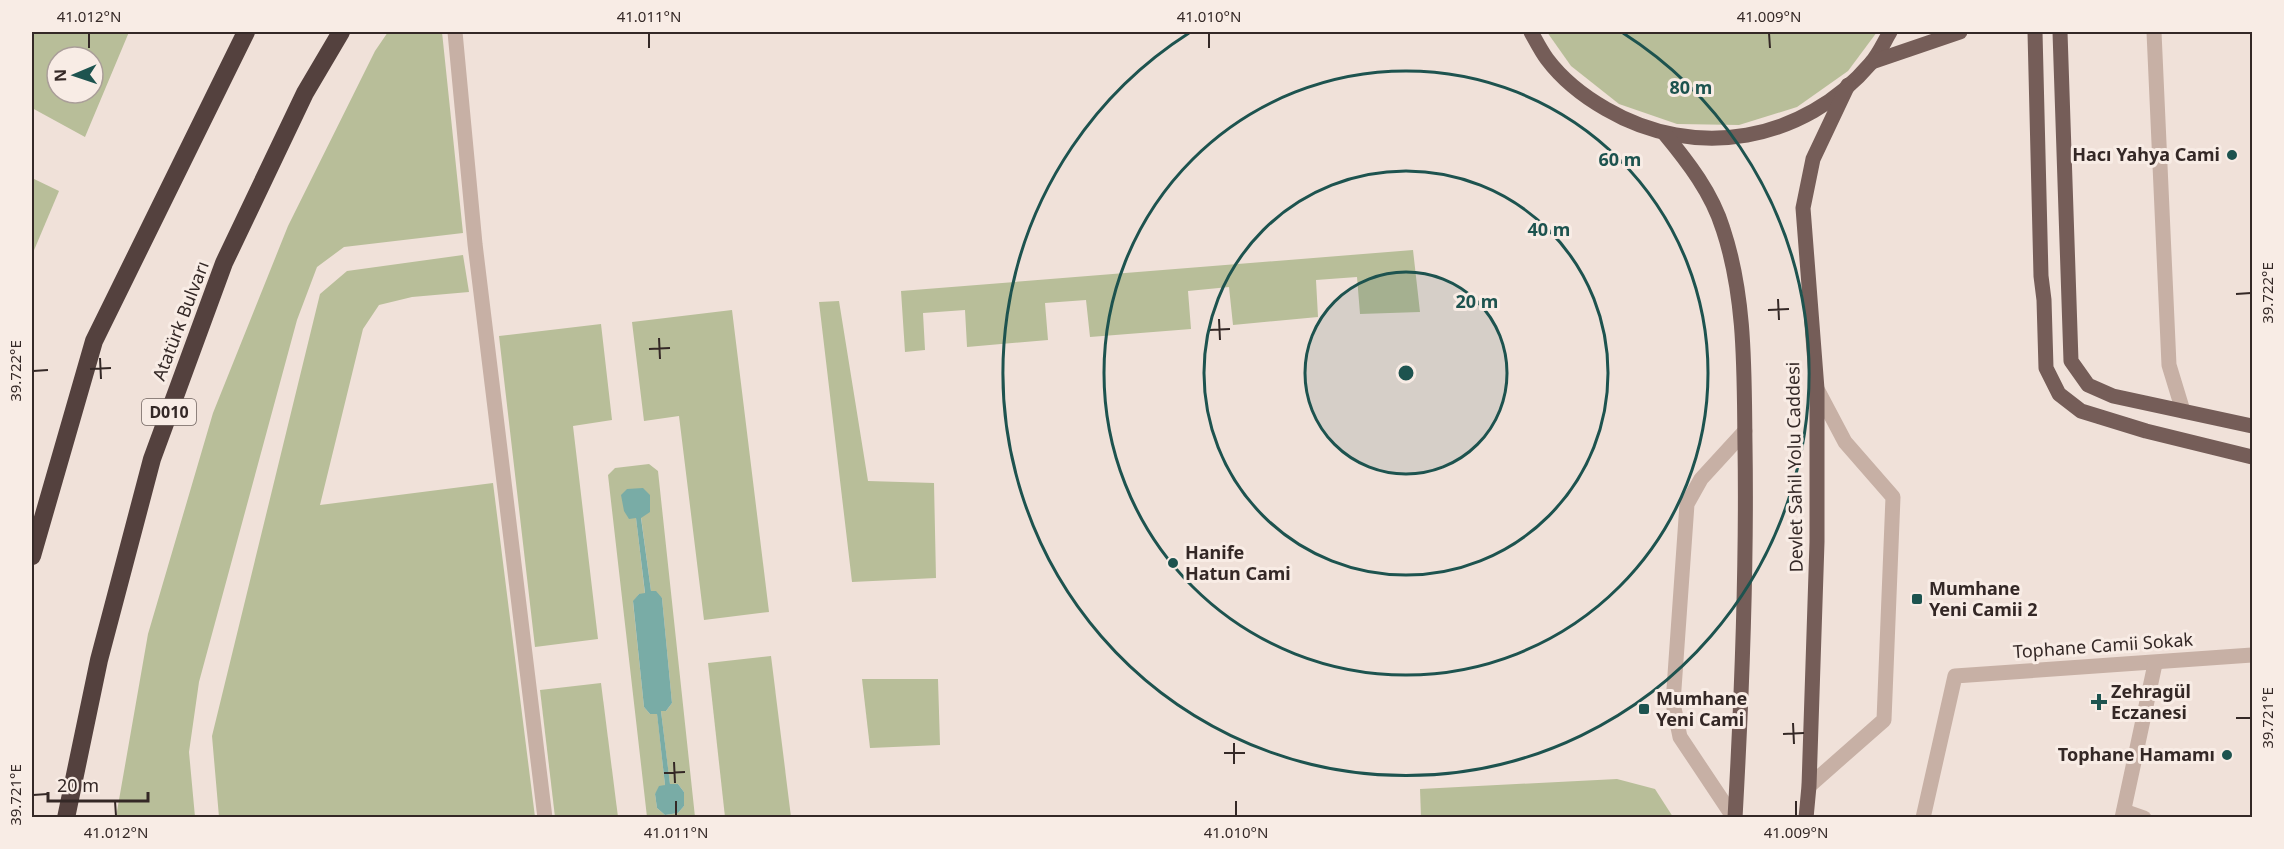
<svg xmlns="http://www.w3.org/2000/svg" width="2284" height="849" font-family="'Noto Sans',sans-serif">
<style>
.green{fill:#b8be99;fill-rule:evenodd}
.water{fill:#79aca6}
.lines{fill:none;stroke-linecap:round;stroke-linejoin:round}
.minor{stroke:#c7b0a5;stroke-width:15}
.major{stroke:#755d58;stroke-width:15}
.highway{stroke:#54413e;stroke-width:18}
.ticks{fill:none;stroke:#342826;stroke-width:2}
.ring{fill:none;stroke:#1d534f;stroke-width:3}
.poi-dot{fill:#1d534f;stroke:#f8ece5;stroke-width:2}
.labels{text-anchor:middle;stroke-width:6;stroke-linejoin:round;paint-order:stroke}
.shield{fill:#f8ece5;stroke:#6f635f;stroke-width:1.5}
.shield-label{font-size:16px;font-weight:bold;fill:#342826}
.poi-label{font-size:18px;font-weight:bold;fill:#342826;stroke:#f8ece5;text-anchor:start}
.street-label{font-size:18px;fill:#342826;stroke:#f8ece5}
.centre{fill:#1d534f;stroke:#f8ece5;stroke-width:3}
.ring-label{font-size:18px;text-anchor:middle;font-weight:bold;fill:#1d534f;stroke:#f8ece5;stroke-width:6;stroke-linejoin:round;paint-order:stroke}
.neatline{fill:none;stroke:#342826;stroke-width:2}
.ticks-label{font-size:15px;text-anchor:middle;fill:#342826}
</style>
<rect width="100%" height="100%" fill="#f0e1d9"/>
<g class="green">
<path d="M32 32H129L85 137 32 108ZM57 57H93V93H57Z"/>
<path d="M388 32H442L463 233 344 247 317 267 297 320 199 682 189 752 195 817H116L148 634 213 413 288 226 375 51Z"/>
<path d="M1547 32H1877L1848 71 1797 107 1739 125 1677 124 1619 104 1571 66Z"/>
<path d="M32 178 59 191 32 255Z"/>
<path d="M1413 250 1420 312 1360 314 1357 277 1316 280 1318 317 1233 325 1229 287 1188 291 1191 329 1090 337 1086 300 1045 303 1048 340 967 347 965 310 923 313 925 350 905 352 901 291Z"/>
<path d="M463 255 469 292 412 297 379 305 363 329 320 505 493 483 535 817H219L212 736 320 294 347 271Z"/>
<path d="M839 301 868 481 934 483 936 578 852 582 819 302Z"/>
<path d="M732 310 769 612 704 620 679 416 644 421 632 322Z"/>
<path d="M601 324 612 420 573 426 598 639 535 647 499 336Z"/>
<path d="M649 464 658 471 695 817H647L608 475 615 468ZM646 516 641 517 651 591 662 598 672 703 666 711H661L670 785 678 784 684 792V806L678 813 665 815 657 808 655 794 665 785 657 713 650 714 644 707 633 602 639 594H645L636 518Z"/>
<path d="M771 656 791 817H725L708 663Z"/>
<path d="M862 679H938L940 745 870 748Z"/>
<path d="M601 683 618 817H555L540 690Z"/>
<path d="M1617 779 1655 789 1673 817H1421L1420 789Z"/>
</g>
<path class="water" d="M643 488 650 495V512L641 518 651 591H656L662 598 672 703 666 711H661L670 784H678L684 792V806L678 813 665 815 657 808 655 794 659 786 665 785 657 714H650L644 707 633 601 639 594 645 593 636 518 629 519 624 511 621 495 627 489Z"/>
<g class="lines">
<g class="minor">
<path d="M455 32 475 244 545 818"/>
<path d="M2154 32 2169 365 2183 411"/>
<path d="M1809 786 1884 720 1893 497 1845 442 1817 389"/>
<path d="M2124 811 2144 818"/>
<path d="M1734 818 1680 737 1673 703 1687 504 1701 479 1745 431"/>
<path d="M1923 818 1955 676 2252 655"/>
<path d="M2122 818 2155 664"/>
</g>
<g class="major">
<path d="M1531 32C1536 41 1541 51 1547 59 1562 79 1585 97 1606 109 1695 161 1804 142 1871 63 1879 54 1884 42 1890 32"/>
<path d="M2035 32 2041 276 2044 300 2046 368 2059 394 2081 411 2146 431 2252 457"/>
<path d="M2060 32 2071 361 2088 385 2113 396 2252 426"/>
<path d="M1872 62 1960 32"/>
<path d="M1664 133C1688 162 1712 193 1723 229 1746 298 1744 374 1745 445 1747 570 1742 693 1735 818"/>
<path d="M1806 818 1809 786 1817 542V389L1803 208 1813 159 1848 85"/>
</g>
<g class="highway">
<path d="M32 556 94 341 246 32"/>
<path d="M66 818 99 660 152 459 224 263 305 93 341 32"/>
</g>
</g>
<path class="ticks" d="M89 33V48M649 33V48M1209 33V48M1769 33 1770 48M2236 294 2251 293M1778 299 1779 320M1768 310 1789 309M1219 319 1220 340M1209 330 1230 329M659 338 660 359M649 349 670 348M100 358 101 379M90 369 111 368M33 371 48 370M2236 718H2251M1793 723 1794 744M1783 734 1804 733M1234 743V764M1224 753H1245M674 762 675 783M664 773 685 772M33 795 48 794M115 801 116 816M676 801V816M1236 801V816M1796 801V816"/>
<circle cx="1406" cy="373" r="101" fill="#1d534f" fill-opacity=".12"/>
<g class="ring">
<circle cx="1406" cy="373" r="101"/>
<circle cx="1406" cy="373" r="202"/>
<circle cx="1406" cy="373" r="302"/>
<path d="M1623 33A403 403 0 1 1 1189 33"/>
</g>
<g class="poi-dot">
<circle cx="2232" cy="155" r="6"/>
<circle cx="1173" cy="563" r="6"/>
<rect x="1911" y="593" width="12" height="12" rx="3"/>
<path d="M2096 693h6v6h6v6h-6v6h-6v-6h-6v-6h6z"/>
<rect x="1638" y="703" width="12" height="12" rx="3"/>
<circle cx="2227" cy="755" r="6"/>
</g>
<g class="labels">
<rect class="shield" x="142" y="399" width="54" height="26" rx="4.5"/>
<g class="shield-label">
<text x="169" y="418">D010</text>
</g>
<g class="poi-label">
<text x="2220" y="161" text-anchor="end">Hacı Yahya Cami</text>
<text x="1185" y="559">Hanife<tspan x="1185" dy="21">Hatun Cami</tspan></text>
<text x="1929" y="595">Mumhane<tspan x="1929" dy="21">Yeni Camii 2</tspan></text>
<text x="2111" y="698">Zehragül<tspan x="2111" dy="21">Eczanesi</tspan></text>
<text x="1656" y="705">Mumhane<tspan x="1656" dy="21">Yeni Cami</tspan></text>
<text x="2215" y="761" text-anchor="end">Tophane Hamamı</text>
</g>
<g class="street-label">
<text transform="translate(181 321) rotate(-69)" y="6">Atatürk Bulvarı</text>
<text transform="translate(1795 467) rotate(-91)" y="6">Devlet Sahil Yolu Caddesi</text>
<text transform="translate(2103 646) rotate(-4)" y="6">Tophane Camii Sokak</text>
</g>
</g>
<circle cx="1406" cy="373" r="9" class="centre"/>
<g class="ring-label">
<text x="1691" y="94">80 m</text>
<text x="1620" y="166">60 m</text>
<text x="1549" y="236">40 m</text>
<text x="1477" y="308">20 m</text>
</g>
<rect width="2284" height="849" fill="none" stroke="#f8ece5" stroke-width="66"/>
<g transform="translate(75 75) rotate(268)"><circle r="28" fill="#f8ece5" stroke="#aa9e99" stroke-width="1.5"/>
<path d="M0-4.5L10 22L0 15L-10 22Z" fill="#1d534f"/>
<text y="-9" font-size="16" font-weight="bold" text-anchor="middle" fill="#342826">N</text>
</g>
<path d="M48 792v9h100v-9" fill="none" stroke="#342826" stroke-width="3"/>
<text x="57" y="792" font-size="18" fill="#342826" stroke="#f8ece5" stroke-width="4.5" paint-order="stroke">20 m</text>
<rect x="33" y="33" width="2218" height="783" class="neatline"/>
<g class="ticks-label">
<text x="89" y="22">41.012°N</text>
<text x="649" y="22">41.011°N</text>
<text x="1209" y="22">41.010°N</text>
<text x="1769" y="22">41.009°N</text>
<text transform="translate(2268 293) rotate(-90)" y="5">39.722°E</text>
<text transform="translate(16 371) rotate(-90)" y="5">39.722°E</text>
<text transform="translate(2268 718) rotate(-90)" y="5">39.721°E</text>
<text transform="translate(16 795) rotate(-90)" y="5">39.721°E</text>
<text x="116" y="838">41.012°N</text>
<text x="676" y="838">41.011°N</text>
<text x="1236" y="838">41.010°N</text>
<text x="1796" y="838">41.009°N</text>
</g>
</svg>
